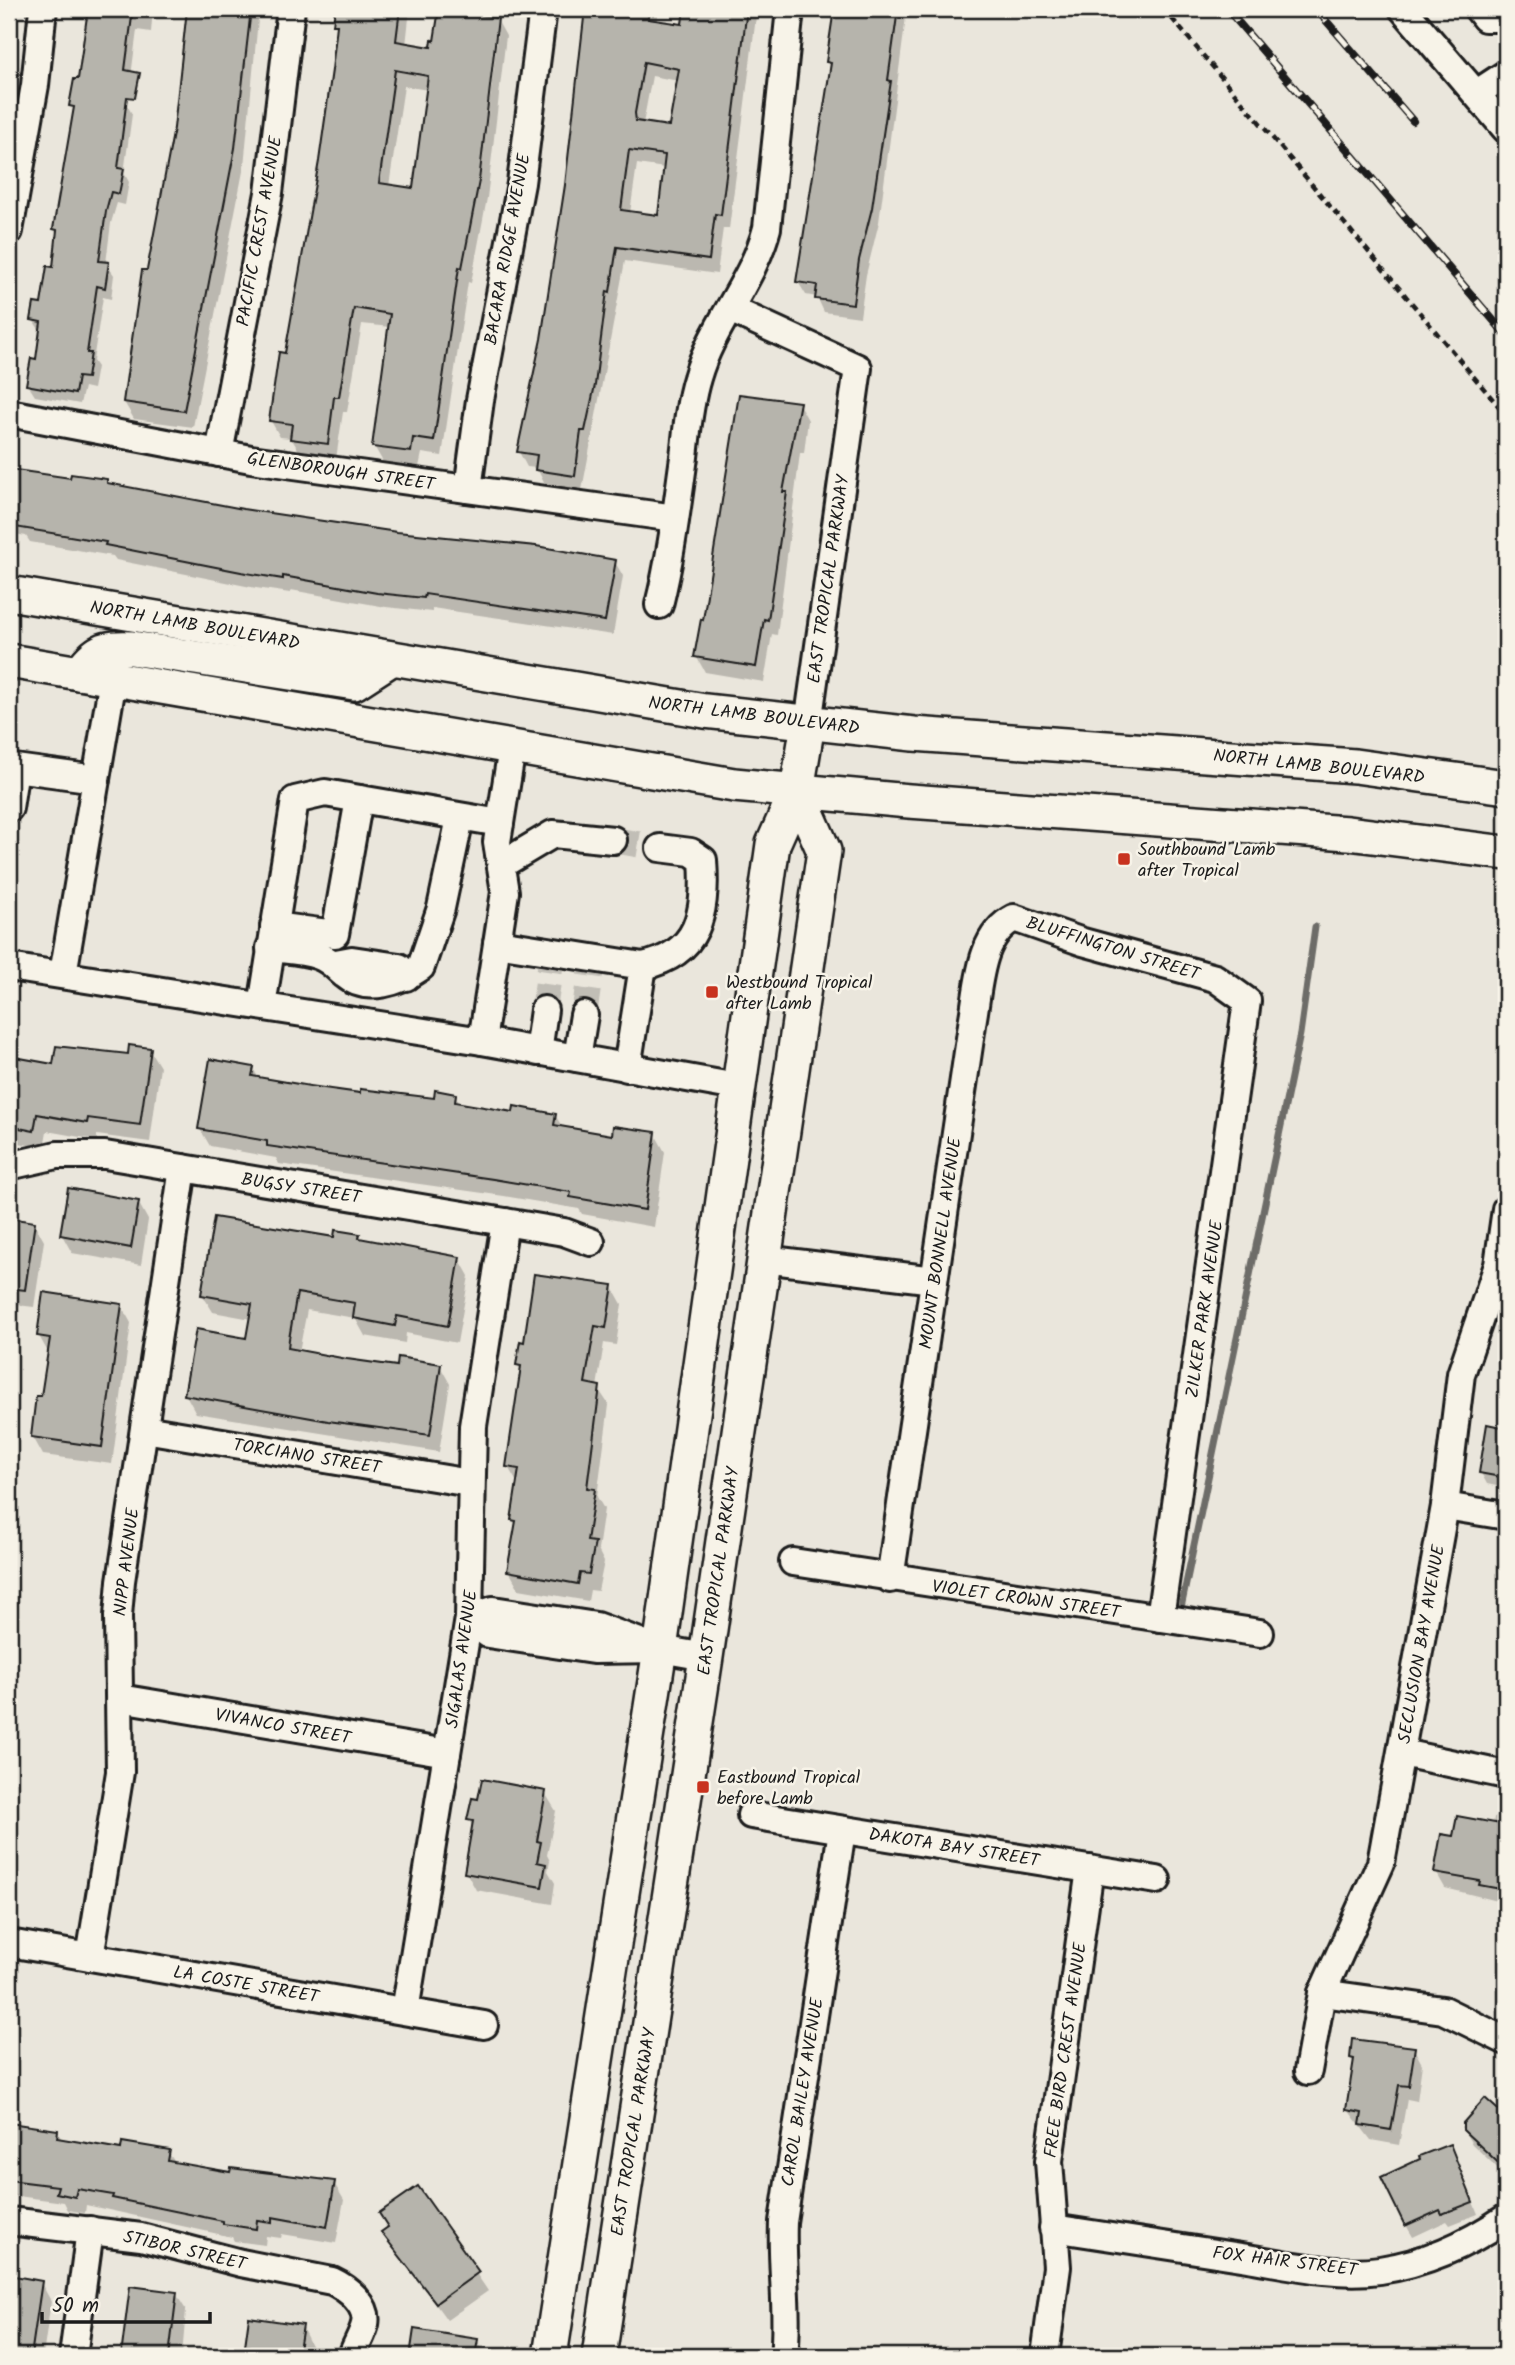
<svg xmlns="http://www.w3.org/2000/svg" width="1515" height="2365" font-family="Kalam,sans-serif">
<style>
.shadow{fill:#0003;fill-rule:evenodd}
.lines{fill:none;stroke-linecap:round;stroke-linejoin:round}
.stream{stroke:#6d6c68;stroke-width:7}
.building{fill:#b6b4ac;stroke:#1c1c1c;stroke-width:2;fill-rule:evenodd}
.minor-tunnel{stroke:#c1beb6;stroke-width:26;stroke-dasharray:26 13;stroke-linecap:butt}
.minor-casing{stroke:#1c1c1c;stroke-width:32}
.major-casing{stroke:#1c1c1c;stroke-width:38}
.path{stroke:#1c1c1c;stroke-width:4.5;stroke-dasharray:7 5;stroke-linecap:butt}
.minor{stroke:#f7f3e8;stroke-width:26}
.major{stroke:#f7f3e8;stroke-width:33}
.rail-casing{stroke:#1c1c1c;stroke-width:8}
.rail{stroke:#f7f3e8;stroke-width:5;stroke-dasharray:16;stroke-linecap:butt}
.poi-dot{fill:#c8321e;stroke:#f7f3e8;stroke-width:2.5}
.labels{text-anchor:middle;stroke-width:5;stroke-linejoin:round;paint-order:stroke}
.street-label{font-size:18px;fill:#1c1c1c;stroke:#f7f3e8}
.poi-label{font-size:18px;fill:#1c1c1c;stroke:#f7f3e8;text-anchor:start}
</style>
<rect width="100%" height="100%" fill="#eae6dc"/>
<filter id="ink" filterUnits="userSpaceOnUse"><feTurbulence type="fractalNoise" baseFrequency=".0143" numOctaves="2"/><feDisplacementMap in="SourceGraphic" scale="14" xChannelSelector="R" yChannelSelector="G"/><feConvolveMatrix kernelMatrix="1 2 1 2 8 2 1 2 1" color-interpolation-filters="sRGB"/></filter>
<g filter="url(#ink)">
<g class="shadow">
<path d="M89 9H153L151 32 137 30 130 84 82 65Z"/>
<path d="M188 9H259L244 166 193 427 134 419 124 402 175 129Z"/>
<path d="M337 9H410L406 45 432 49 436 43 440 9H490L489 19 497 20 506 36 487 198 471 283 468 282 442 456 422 453 419 467 383 462 374 446 390 327 362 324 347 412H343L336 459 301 454 291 438 280 437 271 421 321 162 334 70ZM495 32H498L479 190 476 189ZM404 86 428 90 414 190 389 186Z"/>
<path d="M587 9H659L657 22 683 26 686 9H757L729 229 723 228 717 274 625 261 582 490 545 485 537 468 527 467 519 452 543 340 567 186ZM652 76 679 81 671 128 643 124ZM637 164 665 168 660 217 630 213Z"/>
<path d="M836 9H907L879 222 866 275 860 317 824 312 817 297 806 295 798 282 832 68 828 62ZM805 282 826 285 825 288 805 285Z"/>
<path d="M126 103 132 114 124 173 129 182 125 205 117 203 111 223 106 263 114 275 111 299 103 297 93 361 97 367 93 389 84 387 80 404 35 396 28 385 37 361 40 331 33 320 43 306 54 269 59 235 55 229Z"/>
<path d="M799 404 808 420 804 453H800L777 635 772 634 764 682 705 672 696 656 705 622Z"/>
<path d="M9 462 14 471 72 480H106L109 485 243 511 615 562 623 576 613 635 432 608V612L386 607 291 590 290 593 256 588 116 560 113 556 30 542 26 536 9 533Z"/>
<path d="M149 1049 160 1067 150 1142 97 1135V1140L47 1131 44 1148 9 1141V1058L54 1066 129 1056Z"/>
<path d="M253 1068 259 1079 361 1095 435 1100 455 1095 460 1104 514 1114 555 1115 563 1128 614 1137 655 1134 665 1152 654 1227 582 1214 579 1209 504 1196 279 1164 276 1158 210 1146 200 1129Z"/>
<path d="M138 1202 148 1220 141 1265 72 1253 62 1235Z"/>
<path d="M9 1219 34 1223 44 1241 34 1307 9 1304Z"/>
<path d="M358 1236 361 1240 459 1258 469 1276 457 1343 406 1333 405 1343 365 1336 355 1318 307 1310 299 1352 398 1368 440 1366 450 1384 439 1452 196 1413 186 1395 247 1340 251 1319 213 1312 202 1294 335 1239Z"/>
<path d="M612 1286 622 1304 616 1345 604 1343 597 1387 609 1405 597 1497 604 1509 598 1550 604 1562 598 1591 590 1590 588 1601 519 1589 509 1571 517 1527 513 1520 518 1484 508 1467 522 1372 518 1365 526 1344Z"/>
<path d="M121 1305 131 1323 112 1464 43 1455 33 1437 43 1398 49 1354 39 1336Z"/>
<path d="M1488 1426 1506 1430V1488L1487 1484 1481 1473Z"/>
<path d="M545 1793 556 1811 547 1855 550 1861 548 1871 555 1883 552 1904 476 1890 466 1872 473 1827 469 1820Z"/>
<path d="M1494 1817 1506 1819V1903L1445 1888 1436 1872 1455 1838 1493 1824Z"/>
<path d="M1414 2049 1422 2064 1417 2101 1407 2099 1399 2145 1371 2140 1348 2110 1355 2065 1351 2058Z"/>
<path d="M1485 2101 1506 2120V2176L1472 2144 1461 2127Z"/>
<path d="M9 2115 15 2125 57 2131 62 2140 122 2151 168 2152 176 2164 231 2174 334 2183 344 2200 336 2243 282 2234 281 2238 266 2236 265 2245 234 2241 232 2237 86 2205 85 2213 68 2210 64 2202 9 2195Z"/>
<path d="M1450 2146 1478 2214 1450 2225 1447 2221 1413 2237 1406 2225Z"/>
<path d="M418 2188 488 2291 447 2320 383 2232Z"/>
<path d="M9 2266 19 2279 41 2283 51 2301 43 2356H9Z"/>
<path d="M132 2288 176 2294 186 2310 182 2356H121Z"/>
<path d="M302 2327 316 2356H252L247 2346Z"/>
<path d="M415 2331 477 2340 486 2356H412Z"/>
</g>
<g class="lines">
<path class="stream" d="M1182 1603 1300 1034 1315 927"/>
</g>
<g class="building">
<path d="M88 9H133L125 70 140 73 135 98 127 97 118 168 124 169 119 194 111 192 106 211 99 261 109 262 105 288 97 286 87 353H91L87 378 78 377 75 394 26 385 31 358 36 359 41 322 31 320 34 303 41 304 47 266 53 267 57 230 53 229 74 107 69 106 74 79H78Z"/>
<path d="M187 9H251L235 148 184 411 123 402 142 270H147L174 128Z"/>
<path d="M335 9H400L396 41 431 47 432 40 434 41 439 9H480L479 15 498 18 479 181 462 268 459 267 434 441 413 438 411 452 372 447 390 314 354 308 339 397H334L328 444 290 439 292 424 269 421 279 352 285 353 319 161 332 70 337 25H333ZM395 70 428 76 413 188 379 183Z"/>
<path d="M585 9H650L648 19 682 24 684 9H747L721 215 715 214 709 260 617 247 610 292 607 291 595 385 585 431H581L575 476 535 470 537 455 517 452 541 339 565 185ZM644 62 679 69 669 126 636 121 635 113ZM629 150 665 155 658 215 621 210Z"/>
<path d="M834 9H898L888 80 891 81 872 208 859 260 853 304 815 299 817 285 796 282 831 63 826 62Z"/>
<path d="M739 394 800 402 783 492H787L768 620 764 619 756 667 694 657 701 619 703 620Z"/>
<path d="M9 469 70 478 71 474 107 479V483L243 509 397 532 536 546 616 560 605 621 425 594 424 598 377 593 283 576V579L246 573 105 545 106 542 9 526Z"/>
<path d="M129 1045 151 1048 140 1125 88 1118 87 1123 37 1114 34 1131 9 1126V1056L53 1064 56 1046 128 1054Z"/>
<path d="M210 1059 254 1067 252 1076 310 1086 360 1093V1089L434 1098 435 1090 456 1094 455 1102 513 1112 514 1106 556 1114 554 1125 612 1135 613 1126 656 1132 645 1210 570 1197 571 1192 493 1179 267 1146V1141L198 1129Z"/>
<path d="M68 1188 139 1201 131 1248 60 1235Z"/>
<path d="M214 1217 334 1237 335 1230 360 1234 359 1238 460 1257 448 1326 397 1316 395 1326 353 1318 355 1303 297 1293 289 1339 288 1348 347 1359 397 1366 398 1357 441 1364 430 1435 328 1421 184 1395 196 1329 246 1338 252 1304 201 1295Z"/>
<path d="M9 1218 35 1222 25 1290 9 1288Z"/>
<path d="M534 1274 613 1285 606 1328 595 1326 585 1383 600 1386 587 1488 595 1489 587 1541 595 1542 589 1574 580 1573 578 1584 507 1571 516 1521 511 1520 519 1469 506 1467 521 1366 516 1365 520 1341 524 1342Z"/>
<path d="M43 1292 122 1304 102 1447 31 1437 36 1396H41L50 1338 37 1336Z"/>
<path d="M1487 1424 1506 1428V1478L1479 1473Z"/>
<path d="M482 1779 546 1791 537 1841 541 1842 537 1862 546 1864 542 1887 464 1873 473 1821 467 1820 472 1798 478 1799Z"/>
<path d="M1457 1816 1506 1825V1890L1479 1885 1480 1881 1434 1873 1441 1834 1453 1836Z"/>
<path d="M1352 2039 1415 2047 1409 2086 1399 2085 1391 2130 1360 2125 1362 2113 1346 2110 1354 2059 1350 2058Z"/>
<path d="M1485 2098 1506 2117V2170L1463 2130V2123Z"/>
<path d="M10 2123 58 2130 57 2138 121 2149 122 2142 170 2150 168 2161 230 2172 231 2168 335 2181 327 2227 272 2217V2222L257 2220 256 2229 223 2224V2221L112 2198 113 2195 77 2189 75 2197 56 2193 58 2186 9 2180Z"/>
<path d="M1450 2144 1473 2202 1442 2214 1440 2210 1405 2226 1381 2177 1420 2159 1419 2156Z"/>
<path d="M418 2186 479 2272 436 2303 381 2232 388 2227 379 2213Z"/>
<path d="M9 2275 42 2281 31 2356H9Z"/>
<path d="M130 2286 177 2292 169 2356H121Z"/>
<path d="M249 2317 303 2325 298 2356H250L252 2347 245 2346Z"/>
<path d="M414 2329 478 2339 475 2356H410Z"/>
</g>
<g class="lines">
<g class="minor-tunnel">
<path d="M613 840 660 848"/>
<path d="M544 1010 550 968"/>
<path d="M584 1015 590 974"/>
</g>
<g class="minor-casing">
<g id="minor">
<path d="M1403 9 1506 129"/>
<path d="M1478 9 1485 18H1506"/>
<path d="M1477 93 1506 74"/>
<path d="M9 231 35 85 43 9"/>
<path d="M730 309 858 368 808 724"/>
<path d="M9 413 251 459 675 518"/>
<path d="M219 453 269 193 291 9"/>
<path d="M468 489 480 400 521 183 543 9"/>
<path d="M659 605C671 557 677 507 684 457 687 431 689 404 697 378 712 325 753 282 767 228L790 9"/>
<path d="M512 748 497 842 505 892 482 1041 737 1087"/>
<path d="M96 779 113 679"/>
<path d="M9 808 15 768 96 779 63 974"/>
<path d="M501 865 553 834 613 840"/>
<path d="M274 926 335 934 359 799"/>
<path d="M497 943 643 966 627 1068"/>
<path d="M270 948C286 950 304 950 319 956 332 961 335 967 345 975 367 994 401 981 421 967L441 908 460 818"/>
<path d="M336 963 352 960 399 967 406 977"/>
<path d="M643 966C699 954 707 913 703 860L691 852 660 848"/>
<path d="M9 967 482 1041"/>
<path d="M262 1006 295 800 325 793 500 823"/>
<path d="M538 1052 544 1010"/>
<path d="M577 1058 584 1015"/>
<path d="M9 1166 57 1155H105L564 1232 591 1242"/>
<path d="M764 1259 934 1280"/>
<path d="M144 1429 470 1483"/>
<path d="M1445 1506 1506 1516"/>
<path d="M793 1562 1260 1633"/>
<path d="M890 1579 973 1018C979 984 980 935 1014 918L1083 942 1215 978 1247 1001 1160 1618"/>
<path d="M469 1618 488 1634 593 1650 660 1649 706 1657"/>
<path d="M469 1618 493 1610 596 1626 645 1644"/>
<path d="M120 1698 447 1753"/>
<path d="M1402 1753 1506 1775"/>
<path d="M751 1815 1157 1880"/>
<path d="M9 1943 484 2025"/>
<path d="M90 1957 120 1772 118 1616 121 1581 183 1168"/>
<path d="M1322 1993 1443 2010 1506 2041"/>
<path d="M405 2011 469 1618 473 1426 505 1222"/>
<path d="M1308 2071 1322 1993 1381 1863 1445 1506 1461 1374 1498 1265 1506 1209"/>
<path d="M9 2221 141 2237 241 2263 332 2281C347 2288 369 2305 365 2324 363 2334 355 2346 352 2356"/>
<path d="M1053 2228C1118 2238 1183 2248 1248 2258 1290 2265 1337 2276 1380 2270 1426 2263 1468 2244 1506 2218"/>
<path d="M73 2356 90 2230"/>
<path d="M784 2356C789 2311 781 2267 783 2222L842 1830"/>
<path d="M1045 2356 1057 2267 1049 2161 1090 1869"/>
</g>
</g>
<g class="major-casing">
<g id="major">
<path d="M9 593 705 711 914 734 1355 766 1506 787"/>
<path d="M9 661 734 785 909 801 1348 833 1506 853"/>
<path d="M79 673C97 650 102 647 132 648L354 683 391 659"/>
<path d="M550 2356 660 1649 773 844 797 790 808 724"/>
<path d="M599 2356 706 1657 824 851 797 790"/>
</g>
</g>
<path class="path" d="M1164 9 1506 415"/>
<use href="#minor" class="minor"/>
<use href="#major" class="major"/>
<g class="rail-casing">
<g id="rail">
<path d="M1227 9 1506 335"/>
<path d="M1316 9 1413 121"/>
</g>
</g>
<use href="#rail" class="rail"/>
</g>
</g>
<g class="poi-dot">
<rect x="1117" y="852" width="14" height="14" rx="3.5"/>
<rect x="705" y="985" width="14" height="14" rx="3.5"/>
<rect x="696" y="1780" width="14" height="14" rx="3.5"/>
</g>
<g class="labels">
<g class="street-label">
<text transform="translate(259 231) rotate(-80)" y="6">PACIFIC CREST AVENUE</text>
<text transform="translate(507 249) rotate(-80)" y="6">BACARA RIDGE AVENUE</text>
<text transform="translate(341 471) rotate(8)" y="6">GLENBOROUGH STREET</text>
<text transform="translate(828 579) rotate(-82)" y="6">EAST TROPICAL PARKWAY</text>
<text transform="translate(195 625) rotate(10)" y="6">NORTH LAMB BOULEVARD</text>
<text transform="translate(754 715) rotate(7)" y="6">NORTH LAMB BOULEVARD</text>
<text transform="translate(1319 766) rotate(6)" y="6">NORTH LAMB BOULEVARD</text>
<text transform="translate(1113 948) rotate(17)" y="6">BLUFFINGTON STREET</text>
<text transform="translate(301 1188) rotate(9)" y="6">BUGSY STREET</text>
<text transform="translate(940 1243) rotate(-82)" y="6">MOUNT BONNELL AVENUE</text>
<text transform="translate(1204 1309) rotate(-82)" y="6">ZILKER PARK AVENUE</text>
<text transform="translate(307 1456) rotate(9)" y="6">TORCIANO STREET</text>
<text transform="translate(126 1562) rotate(-83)" y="6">NIPP AVENUE</text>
<text transform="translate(718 1571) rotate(-82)" y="6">EAST TROPICAL PARKWAY</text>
<text transform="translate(1026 1599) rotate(8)" y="6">VIOLET CROWN STREET</text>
<text transform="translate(1421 1644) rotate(-80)" y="6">SECLUSION BAY AVENUE</text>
<text transform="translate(461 1659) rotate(-82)" y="6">SIGALAS AVENUE</text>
<text transform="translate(283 1726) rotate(10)" y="6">VIVANCO STREET</text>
<text transform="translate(954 1847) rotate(9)" y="6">DAKOTA BAY STREET</text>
<text transform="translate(246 1984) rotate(10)" y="6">LA COSTE STREET</text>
<text transform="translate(1065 2050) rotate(-82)" y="6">FREE BIRD CREST AVENUE</text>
<text transform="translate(802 2092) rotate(-81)" y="6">CAROL BAILEY AVENUE</text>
<text transform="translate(633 2132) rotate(-81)" y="6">EAST TROPICAL PARKWAY</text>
<text transform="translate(185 2250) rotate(13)" y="6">STIBOR STREET</text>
<text transform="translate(1285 2261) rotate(7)" y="6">FOX HAIR STREET</text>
</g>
<g class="poi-label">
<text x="1138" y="855">Southbound Lamb<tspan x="1138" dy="21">after Tropical</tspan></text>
<text x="726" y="988">Westbound Tropical<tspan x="726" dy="21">after Lamb</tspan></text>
<text x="717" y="1783">Eastbound Tropical<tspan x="717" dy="21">before Lamb</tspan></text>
</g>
</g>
<rect width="1515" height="2365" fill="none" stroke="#f7f3e8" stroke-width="35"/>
<rect x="18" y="18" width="1480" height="2330" fill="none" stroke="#1c1c1c" stroke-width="2.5" filter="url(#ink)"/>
<path d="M42 2312v10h168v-10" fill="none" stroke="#1c1c1c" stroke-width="3.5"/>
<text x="52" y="2312" font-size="21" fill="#1c1c1c" stroke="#f7f3e8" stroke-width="5" paint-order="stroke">50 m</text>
</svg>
